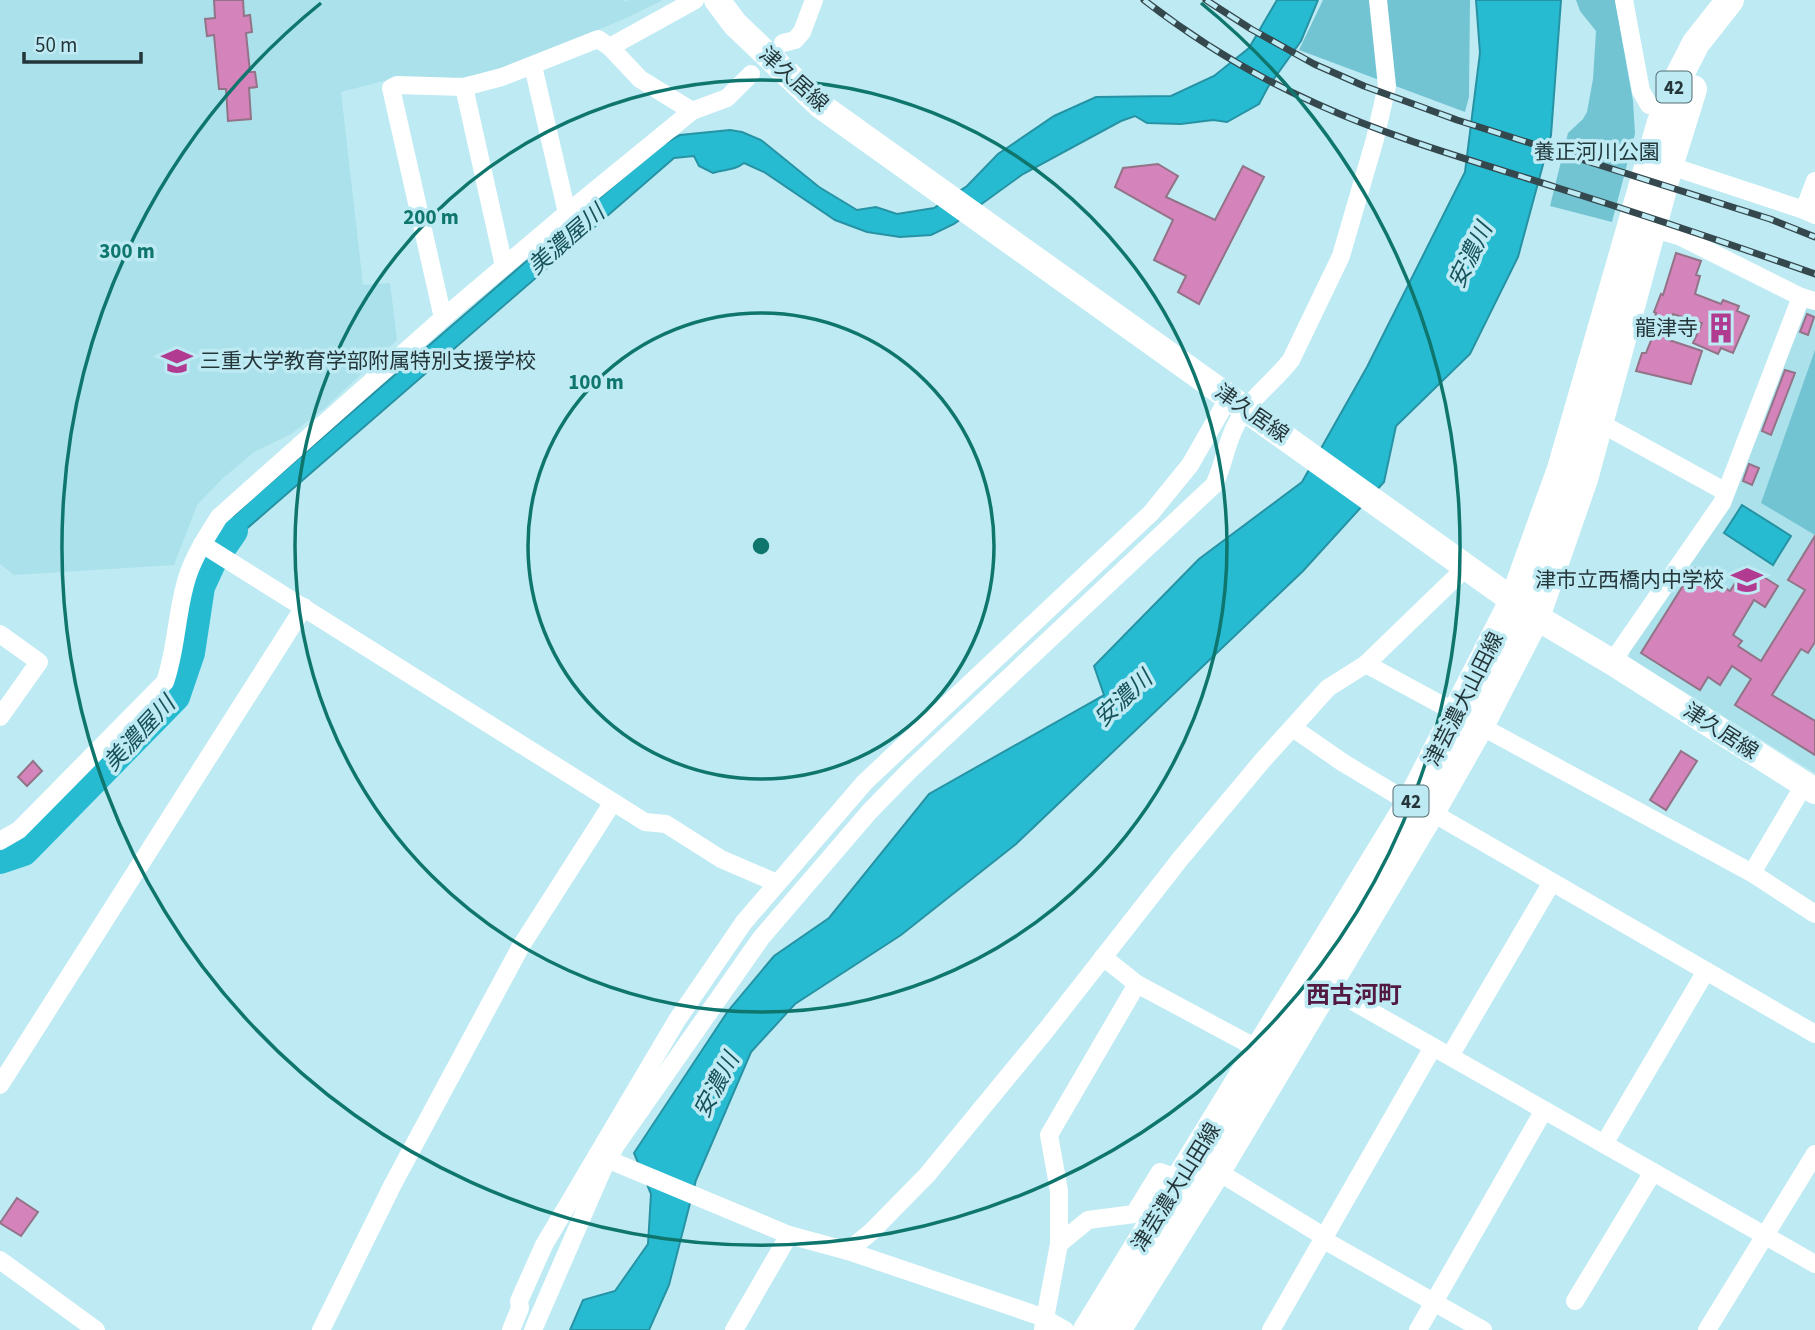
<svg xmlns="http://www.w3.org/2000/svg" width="1815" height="1330" font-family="'Source Sans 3','Noto Sans JP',sans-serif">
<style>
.built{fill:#aae1ea}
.green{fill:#73c4d3}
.water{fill:#27bbd2;stroke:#2693a4;stroke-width:2}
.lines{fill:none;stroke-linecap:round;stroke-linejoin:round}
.river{stroke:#27bbd2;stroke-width:28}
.building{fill:#d484ba;stroke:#927387;stroke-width:2}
.minor{stroke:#fff;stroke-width:18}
.secondary{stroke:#fff;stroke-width:26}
.primary{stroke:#fff;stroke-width:28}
.rail-casing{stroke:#34484d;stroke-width:7}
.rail{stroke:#beeaf3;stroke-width:4.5;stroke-dasharray:13;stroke-linecap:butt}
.ring{fill:none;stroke:#0f766e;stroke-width:3.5}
.labels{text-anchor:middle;stroke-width:7;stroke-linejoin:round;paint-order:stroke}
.shield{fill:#beeaf3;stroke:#536c72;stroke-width:2}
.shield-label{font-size:19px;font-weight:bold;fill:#25363a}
.street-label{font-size:21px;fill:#25363a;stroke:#beeaf3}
.park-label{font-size:21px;fill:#22393d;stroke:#beeaf3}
.poi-label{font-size:21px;fill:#25363a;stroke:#beeaf3;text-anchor:end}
.water-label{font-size:23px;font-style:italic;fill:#17515a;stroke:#beeaf3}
.quarter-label{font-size:24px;font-weight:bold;fill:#521942;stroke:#beeaf3}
.centre{fill:#0f766e;stroke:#beeaf3;stroke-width:3.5}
.ring-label{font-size:21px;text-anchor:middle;font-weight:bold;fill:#0f766e;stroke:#beeaf3;stroke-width:7;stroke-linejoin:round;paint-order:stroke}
</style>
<rect width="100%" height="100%" fill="#beeaf3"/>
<g class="built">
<path d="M0 0H624L625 2 629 0H663L622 20 497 71 458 78 392 79 341 92 363 285 390 283 397 340 325 408 291 434 254 452 222 479 197 505 174 565 14 575 0 564Z"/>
<path d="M1811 306 1815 307V773L1630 658 1629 652 1728 507 1806 309Z"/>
</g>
<g class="green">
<path d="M1323 0H1470L1469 97 1465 112 1299 50Z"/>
<path d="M1576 0H1615L1633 101 1635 134 1612 222 1550 206 1568 133 1583 119 1587 112 1593 79 1596 31 1580 11Z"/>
<path d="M1815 350V535L1761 503Z"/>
</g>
<g class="water">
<path d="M1277 0H1318L1301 41 1268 87 1259 104 1227 122 1213 120 1181 124 1147 123 1135 116 1121 121 1023 174 954 224 931 235 900 237 867 232 835 220 764 172 744 163C734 171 725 169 713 173L699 166 694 156 674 158 244 531 228 553 212 542 228 521 256 495 625 176 664 144 680 135 730 130 742 132 761 140 819 187 857 210 876 207 897 214 934 208 967 186 998 154 1054 116 1096 97 1171 96 1214 76 1249 48Z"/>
<path d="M1476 0H1561L1551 135 1518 257 1470 354 1396 426 1384 482 1303 571 1016 844 901 935 795 1004 751 1052 696 1180 669 1285 649 1330H570L583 1300 615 1291 648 1244 651 1194 634 1153 728 1011 774 956 829 918 929 794 1104 695 1094 666 1199 559 1302 482 1367 367 1465 172 1480 53Z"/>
<path d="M1742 505 1791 536 1773 565 1724 533Z"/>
</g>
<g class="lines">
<path class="river" d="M0 860 24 852 176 697 191 653 201 587 212 563 234 531"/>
</g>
<g class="building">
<path d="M214 0H243L244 16 250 15 252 32 246 33 250 72H255L257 87 249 88 251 119 228 121 226 89H219L214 35 207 36 205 19 215 18Z"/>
<path d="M1158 164 1178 176 1166 197 1215 220 1243 166 1264 177 1199 304 1178 292 1186 276 1154 260 1173 220 1115 187 1123 168Z"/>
<path d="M1676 253 1701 261 1696 275 1700 276 1695 294 1721 304 1723 300 1739 306 1737 311 1749 316 1733 353 1721 348 1718 354 1693 343 1702 323 1673 314 1666 339 1702 351 1691 384 1636 371 1642 353H1646L1655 331 1651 330 1656 313 1654 312 1661 294 1663 295Z"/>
<path d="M1807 314 1814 317 1808 335 1800 332Z"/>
<path d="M1785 370 1795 373 1771 435 1762 431Z"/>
<path d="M1749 464 1759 468 1752 485 1743 481Z"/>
<path d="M1815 536V642L1808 653 1801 649 1772 695 1815 721V755L1735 705 1751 679 1732 666 1720 685 1708 677 1700 690 1641 653 1694 568 1730 591 1746 566 1778 586 1765 607 1754 600 1733 635 1742 641 1738 646 1761 661 1805 590 1788 580Z"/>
<path d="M1681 751 1697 761 1666 810 1650 800Z"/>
<path d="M33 761 42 771 27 786 18 777Z"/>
<path d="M17 1198 38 1212 21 1236 0 1223Z"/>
</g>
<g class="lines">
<g class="minor">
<path d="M1624 0 1641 91 1649 105"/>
<path d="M783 43 795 40 802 32 814 0"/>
<path d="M610 47 640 79 692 111"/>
<path d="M533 66 567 213"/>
<path d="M464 87 504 266"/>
<path d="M1683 170 1804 210 1815 215"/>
<path d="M1804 210 1815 181"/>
<path d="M1665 232 1679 236 1801 297 1815 301"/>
<path d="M443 318 391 88 397 85 464 87 502 77 598 39 610 47 695 0"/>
<path d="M1600 423 1726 492"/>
<path d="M202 544 645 822 666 824 721 859 777 883"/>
<path d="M0 634 39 662 0 717"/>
<path d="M1612 662 1722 503 1801 297"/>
<path d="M1366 664 1752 873 1815 914"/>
<path d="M1293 728 1342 762 1410 803 1431 812 1815 1034"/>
<path d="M0 841 19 830 165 682C176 651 176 618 185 585 191 560 206 538 219 517L443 318 567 213 692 111 727 98 751 74"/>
<path d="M1752 873 1804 785"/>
<path d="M1103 957 1137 984 1260 1050"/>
<path d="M1319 982 1815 1264"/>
<path d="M1450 1056 1552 882"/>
<path d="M0 1085 304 607"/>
<path d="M1604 1144 1706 971"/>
<path d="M597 1155 789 1235 848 1251 913 1273 1042 1317 1065 1330"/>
<path d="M1324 1240 1483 1330"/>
<path d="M1059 1244 1088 1220 1134 1214 1160 1172 1180 1179 1217 1171 1323 1236"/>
<path d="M848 1251 871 1232 927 1175 1047 1029 1181 858 1263 760 1328 688 1366 664 1457 576"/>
<path d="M0 1260 96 1330"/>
<path d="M1575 1301 1653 1172"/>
<path d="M1043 1329 1059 1244V1191L1049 1135 1137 984"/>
<path d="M321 1330 393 1184 521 946 613 802"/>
<path d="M511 1330 520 1308 519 1301 544 1245 677 1020 744 922 865 782 1151 513 1190 465 1229 397"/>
<path d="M533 1330 603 1169 616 1145 761 938 870 811 909 771 1214 485C1224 465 1226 442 1237 423 1250 398 1274 382 1291 360L1341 256 1375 139 1387 86 1378 0"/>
<path d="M734 1330 789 1235"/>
<path d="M1271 1330 1433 1047"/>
<path d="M1418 1330 1544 1110"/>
<path d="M1707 1330 1815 1154"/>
</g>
<path class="secondary" d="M717 0 735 24 821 106 1536 617 1612 662 1815 791"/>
<g class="primary">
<path d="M1087 1330 1410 803 1514 599 1561 469 1661 122 1678 78 1696 43 1730 0"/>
<path d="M1117 1330 1217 1171 1431 812 1480 726 1536 617 1584 479 1670 163 1693 89"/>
</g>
<g class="rail-casing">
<g id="rail">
<path d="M1144 0C1197 41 1256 77 1317 104 1394 139 1477 162 1558 188 1644 215 1730 244 1815 274"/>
<path d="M1206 0 1251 29 1314 64 1364 86 1457 120 1770 219 1815 237"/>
</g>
</g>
<use href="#rail" class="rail"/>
</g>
<g class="ring">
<circle cx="761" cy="546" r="233"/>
<circle cx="761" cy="546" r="466"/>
<path d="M1201 3A699 699 0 1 1 321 3"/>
</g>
<defs>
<g id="building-bare" transform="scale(2.415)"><path d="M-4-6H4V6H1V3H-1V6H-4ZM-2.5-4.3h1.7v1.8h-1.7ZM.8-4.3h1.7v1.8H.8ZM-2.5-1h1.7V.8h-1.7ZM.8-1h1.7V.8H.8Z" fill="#b23b92" stroke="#beeaf3" stroke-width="2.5" paint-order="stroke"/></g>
<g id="school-bare" transform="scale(2.415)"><path d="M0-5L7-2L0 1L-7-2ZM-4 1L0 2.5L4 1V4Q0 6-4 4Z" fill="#b23b92" stroke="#beeaf3" stroke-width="2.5" paint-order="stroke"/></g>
</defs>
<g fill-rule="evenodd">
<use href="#building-bare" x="1721" y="328"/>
<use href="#school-bare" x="177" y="361"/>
<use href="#school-bare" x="1747" y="580"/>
</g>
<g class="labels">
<g class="shield">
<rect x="1656.5" y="71.5" width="35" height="31" rx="5"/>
<rect x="1393.5" y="785.5" width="35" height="31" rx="5"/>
</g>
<g class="shield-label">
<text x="1674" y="94">42</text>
<text x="1411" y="808">42</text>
</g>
<g class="street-label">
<text transform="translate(794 79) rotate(42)" y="7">津久居線</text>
<text transform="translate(1252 413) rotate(35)" y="7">津久居線</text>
<text transform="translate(1464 699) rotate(-63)" y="7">津芸濃大山田線</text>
<text transform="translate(1721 731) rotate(33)" y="7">津久居線</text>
<text transform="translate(1176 1187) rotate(-58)" y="7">津芸濃大山田線</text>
</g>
<g class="park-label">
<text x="1597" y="159">養正河川公園</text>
</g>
<g class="poi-label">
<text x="1698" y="335">龍津寺</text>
<text x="200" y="368" text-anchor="start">三重大学教育学部附属特別支援学校</text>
<text x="1724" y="587">津市立西橋内中学校</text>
</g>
<g class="water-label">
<text transform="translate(566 239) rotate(-41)" y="8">美濃屋川</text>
<text transform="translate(1470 255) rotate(-64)" y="8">安濃川</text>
<text transform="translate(1123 698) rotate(-43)" y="8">安濃川</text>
<text transform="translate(139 733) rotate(-47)" y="8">美濃屋川</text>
<text transform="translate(716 1085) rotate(-62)" y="8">安濃川</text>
</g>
<g class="quarter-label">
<text x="1354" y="1003">西古河町</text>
</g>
</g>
<circle cx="761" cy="546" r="10" class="centre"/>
<g class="ring-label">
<text x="431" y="224">200 m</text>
<text x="127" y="258">300 m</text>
<text x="596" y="389">100 m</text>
</g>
<path d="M24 52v10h117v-10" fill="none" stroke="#25363a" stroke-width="3.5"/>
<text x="35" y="52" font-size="21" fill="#25363a" stroke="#beeaf3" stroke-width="5" paint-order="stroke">50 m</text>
</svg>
